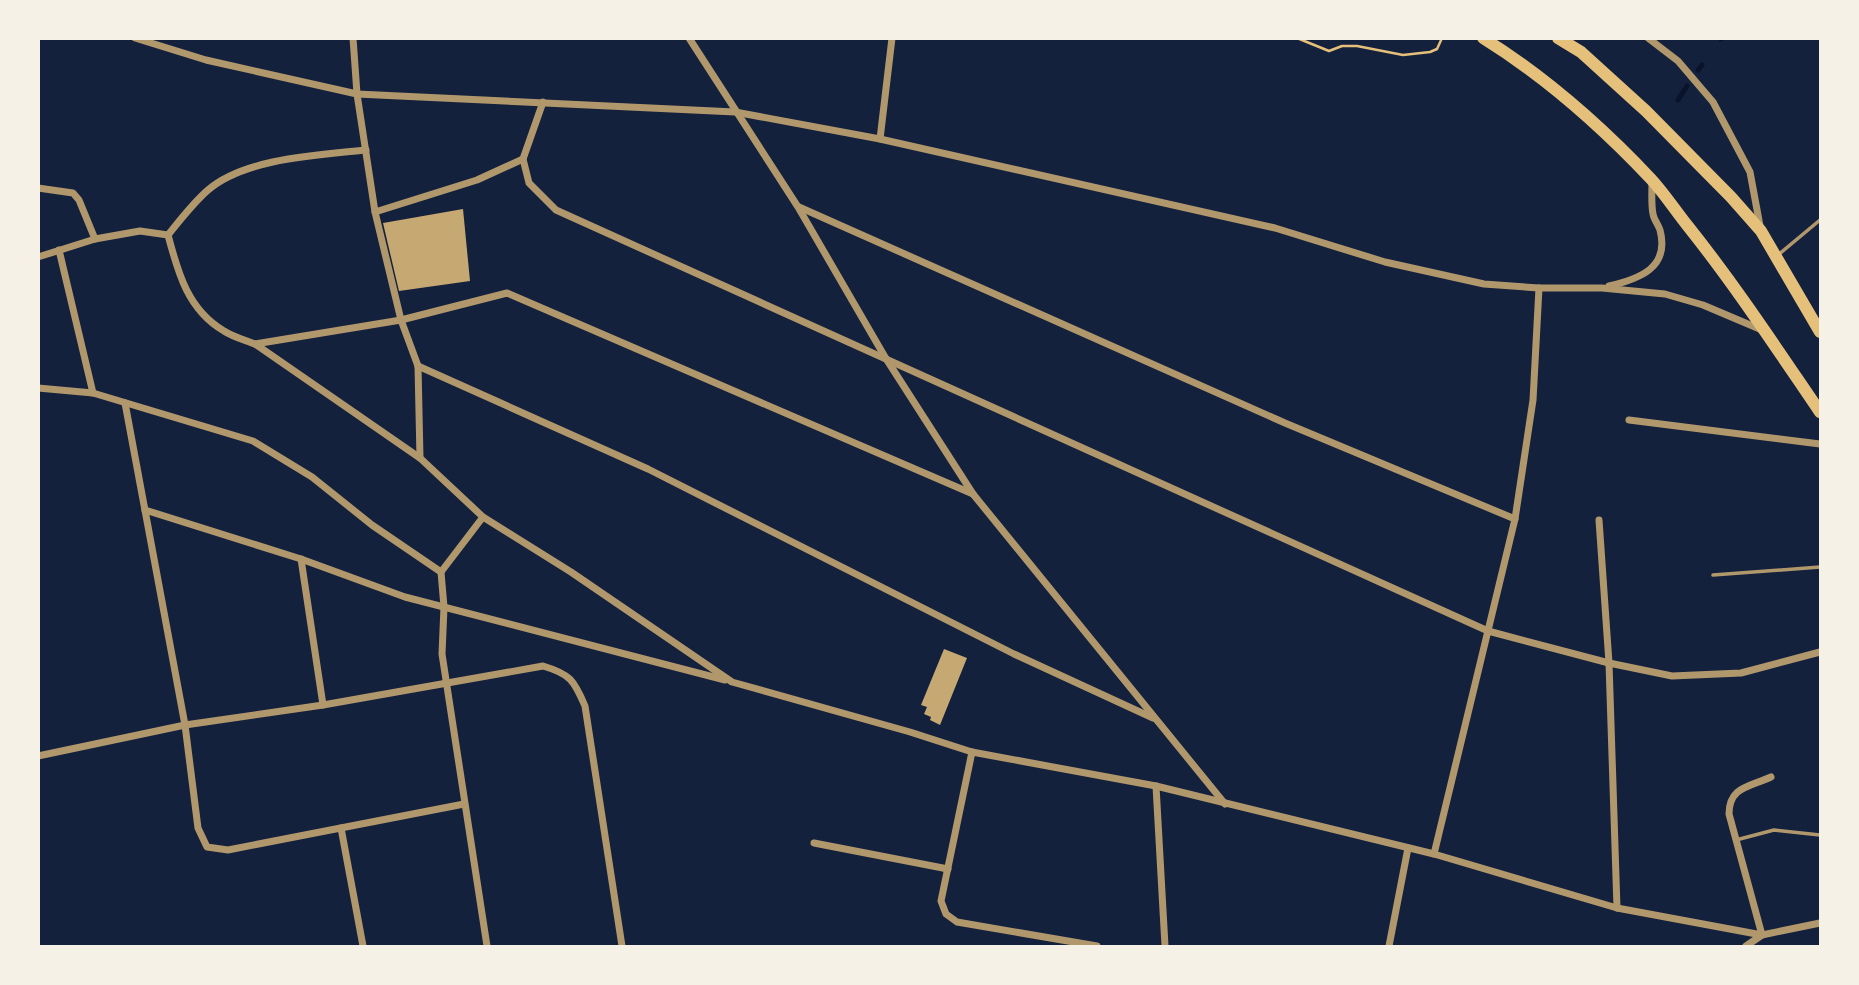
<svg xmlns="http://www.w3.org/2000/svg" width="1859" height="985" font-family="'Source Serif 4',serif">
<style>
.lines{fill:none;stroke-linecap:round;stroke-linejoin:round}
.stream{stroke:#0b132b;stroke-width:5}
.building{fill:#c6a872}
.path{stroke:#e5c07b;stroke-width:2.5}
.service{stroke:#b1986c;stroke-width:3.5}
.minor{stroke:#b1986c;stroke-width:7}
.trunk{stroke:#e5c07b;stroke-width:12}
</style>
<rect width="100%" height="100%" fill="#14213d"/>
<g class="lines">
<g class="stream">
<path d="M1721 39V38"/>
<path d="M1698 70 1702 65"/>
<path d="M1678 100 1687 86"/>
</g>
</g>
<g class="building">
<path d="M463 209 470 281 399 291 383 223Z"/>
<path d="M944 649 967 658 940 725 930 720 931 717 924 714 927 707 921 705Z"/>
</g>
<g class="lines">
<path class="path" d="M1297 38 1329 51 1342 46H1357L1403 55 1430 52 1437 49 1442 38"/>
<g class="service">
<path d="M1778 255 1820 220"/>
<path d="M1713 575 1820 567"/>
<path d="M1736 840 1774 830 1820 835"/>
</g>
<g class="minor">
<path d="M135 38 206 60 357 94 735 112 880 139 1275 228 1385 262 1484 284 1539 288H1602L1665 294 1703 305 1762 330"/>
<path d="M353 38 357 94 375 212 401 320 418 366 420 458 483 517 571 572 732 682 910 732 972 752 1156 786 1434 854 1617 908 1762 935 1820 923"/>
<path d="M689 38 798 207 885 357 973 494 1225 804"/>
<path d="M1648 38 1678 61 1713 102 1750 172 1760 226"/>
<path d="M880 139 892 38"/>
<path d="M366 150C319 155 245 158 208 190 193 203 181 219 168 235 178 273 188 310 224 331 233 337 245 340 255 344L420 458"/>
<path d="M523 159 529 183 556 210 1488 631 1609 663 1672 676 1741 673 1820 652"/>
<path d="M38 188 73 193 79 200 95 239"/>
<path d="M799 207 1285 423 1515 519"/>
<path d="M375 212 477 180 523 159 543 102"/>
<path d="M59 250 93 393"/>
<path d="M38 257 95 239 140 231 168 235"/>
<path d="M1609 286C1639 279 1670 268 1660 230 1658 224 1654 220 1653 214 1651 204 1652 191 1652 181"/>
<path d="M255 344 401 320 507 293 973 494"/>
<path d="M418 366 648 469 1014 654 1153 718"/>
<path d="M38 388 93 393 253 441 312 477 372 525 441 572"/>
<path d="M125 403 185 725 198 828 207 847 228 850 464 804"/>
<path d="M1629 420 1820 444"/>
<path d="M145 510 301 559 405 597 725 680"/>
<path d="M483 517 441 572 444 607 442 654 487 946"/>
<path d="M1599 520 1609 663 1617 908"/>
<path d="M301 559 323 705"/>
<path d="M972 752 941 901 946 914 957 922 1097 946"/>
<path d="M38 756 185 725 323 705 543 666C570 674 574 680 585 706L622 946"/>
<path d="M1156 786 1165 946"/>
<path d="M341 828 363 946"/>
<path d="M814 843 948 869"/>
<path d="M1434 854 1515 519 1533 400 1539 288"/>
<path d="M1389 946 1408 848"/>
<path d="M1746 946 1762 935 1729 814C1729 787 1749 787 1771 777"/>
</g>
<g class="trunk">
<path d="M1483 38C1544 76 1602 127 1651 179 1664 193 1675 210 1687 225 1735 285 1777 349 1820 412"/>
<path d="M1558 38 1581 52 1646 111 1731 197 1761 231 1820 332"/>
</g>
</g>
<rect width="1859" height="985" fill="none" stroke="#f6f1e7" stroke-width="80"/>
</svg>
